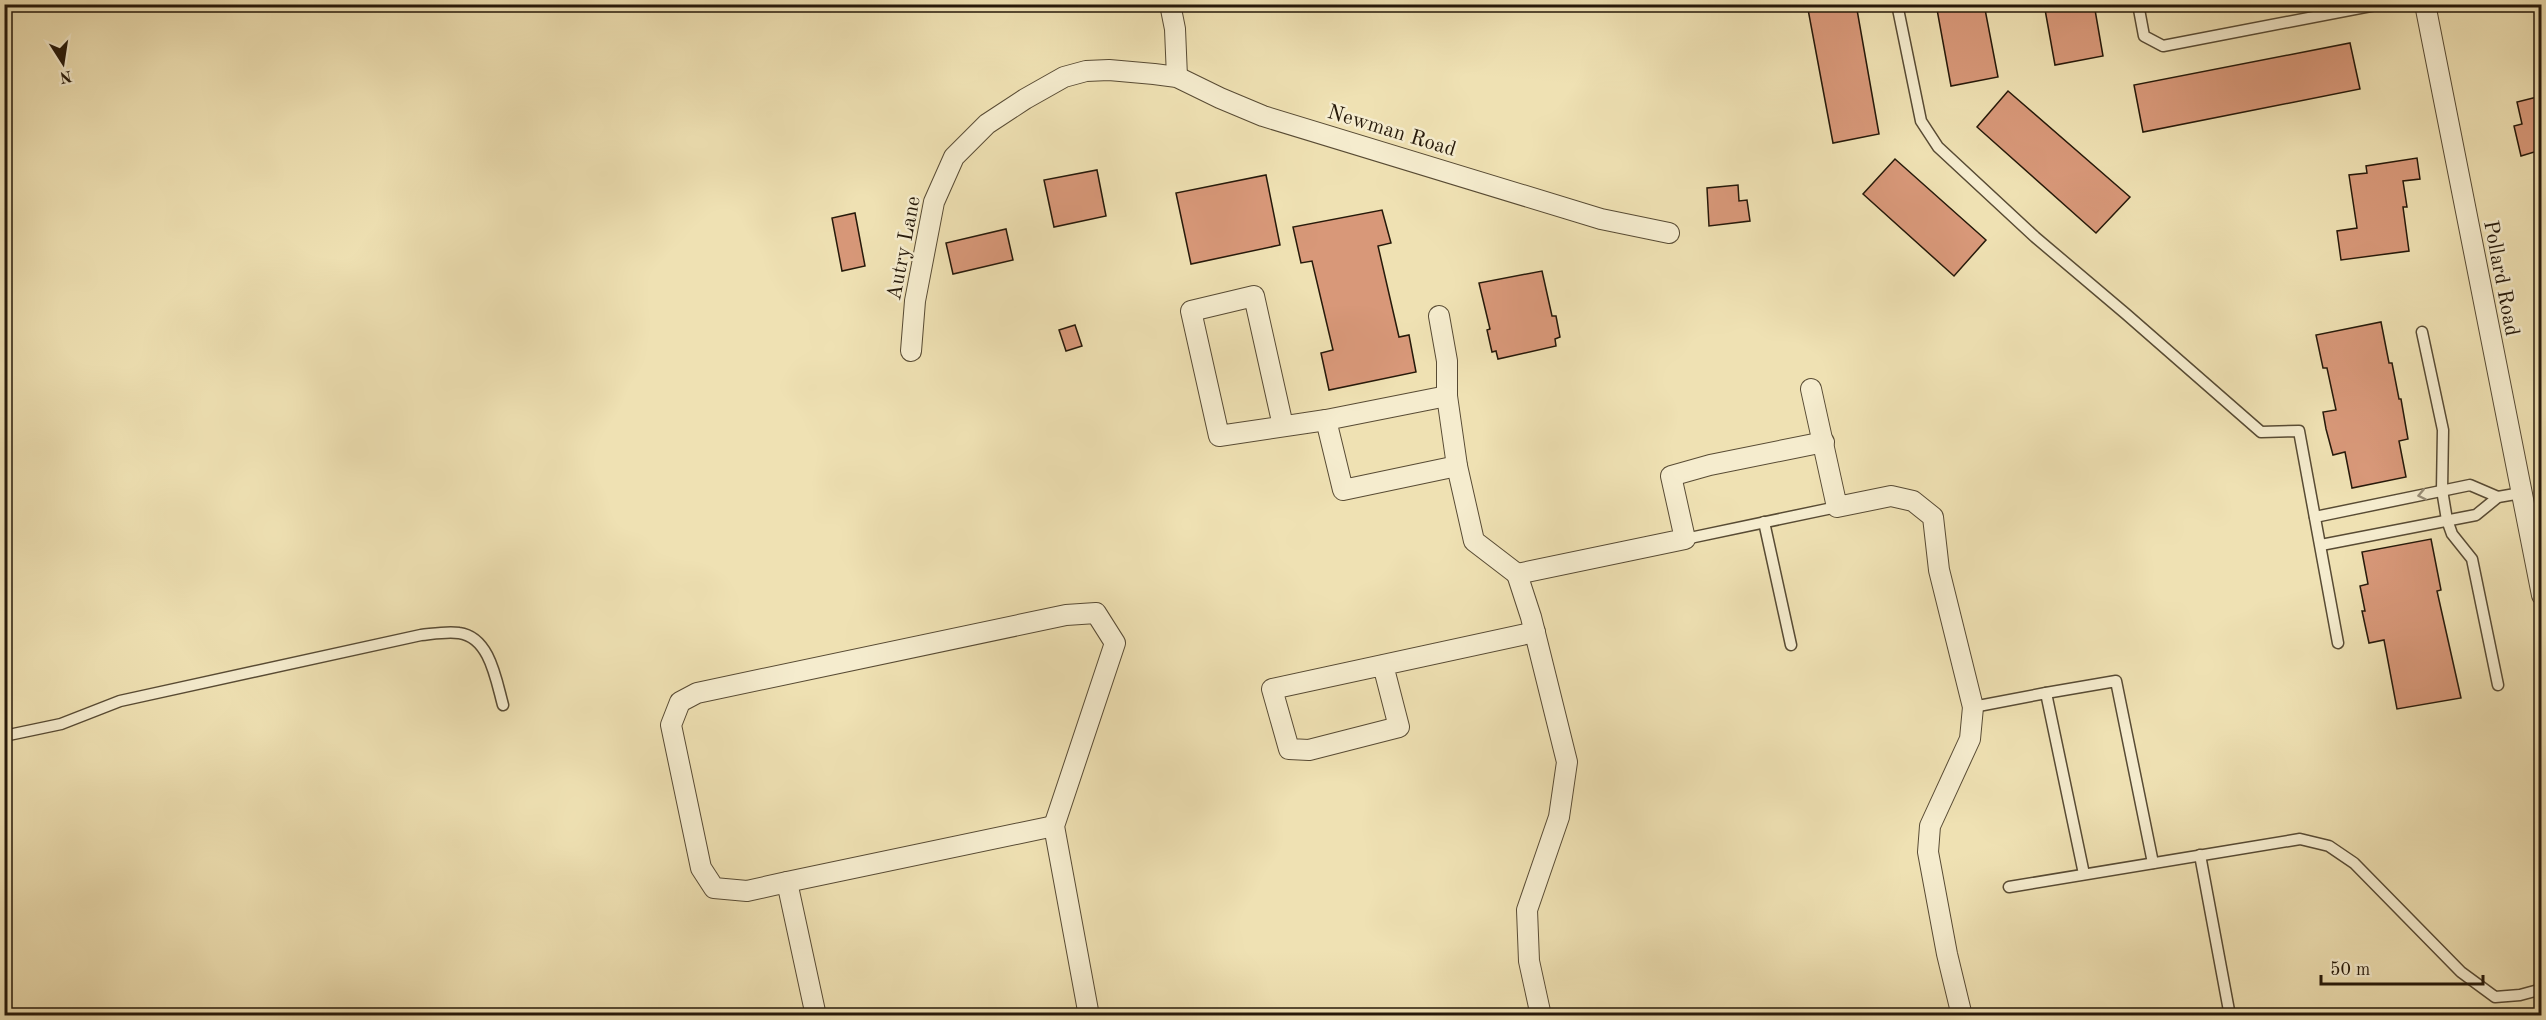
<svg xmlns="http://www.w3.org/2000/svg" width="2546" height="1020" font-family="'Old Standard TT',serif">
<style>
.building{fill:#d89879;stroke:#26190a;stroke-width:1.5}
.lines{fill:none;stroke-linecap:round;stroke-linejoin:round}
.service-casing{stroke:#584b34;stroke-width:13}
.minor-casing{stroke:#584b34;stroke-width:22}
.service{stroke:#f5ecce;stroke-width:10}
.minor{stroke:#f5ecce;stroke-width:20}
.oneway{stroke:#988d76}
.labels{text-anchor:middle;stroke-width:5;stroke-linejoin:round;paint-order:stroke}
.street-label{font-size:21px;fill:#26190a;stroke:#f5ecce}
</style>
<rect width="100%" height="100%" fill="#efe1b3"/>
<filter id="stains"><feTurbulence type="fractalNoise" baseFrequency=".00333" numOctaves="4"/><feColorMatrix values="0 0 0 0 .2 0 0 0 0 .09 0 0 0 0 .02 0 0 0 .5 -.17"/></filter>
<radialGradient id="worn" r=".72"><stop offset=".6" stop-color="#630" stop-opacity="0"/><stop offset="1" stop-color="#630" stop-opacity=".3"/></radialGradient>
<g class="building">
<path d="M1807 4H1856L1879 134 1833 143Z"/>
<path d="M1936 4H1984L1998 77 1951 86Z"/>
<path d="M2044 4H2094L2103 56 2055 65Z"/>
<path d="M2350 43 2360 89 2143 132 2134 85Z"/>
<path d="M2008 91 2130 197 2096 233 1977 127Z"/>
<path d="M2541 96V150L2521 156 2514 126 2522 124 2517 102Z"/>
<path d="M2417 158 2420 179 2403 181 2407 207H2403L2409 251 2341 260 2337 231 2357 228 2349 175 2367 173 2366 166Z"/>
<path d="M1895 159 1986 240 1954 276 1863 194Z"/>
<path d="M1097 170 1106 216 1054 227 1044 180Z"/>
<path d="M1266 175 1280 245 1191 264 1176 193Z"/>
<path d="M1738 185 1739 201 1747 200 1750 221 1709 226 1707 188Z"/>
<path d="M1382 210 1391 243 1378 246 1399 337 1409 335 1416 372 1329 390 1321 353 1333 350 1312 261 1301 263 1293 227Z"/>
<path d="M855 213 865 266 842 271 832 218Z"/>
<path d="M1006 229 1013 260 953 274 946 243Z"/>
<path d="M1542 271 1552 316H1556L1560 337 1555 339 1556 346 1498 359 1496 351 1492 352 1487 330 1490 329 1479 283Z"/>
<path d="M2381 322 2389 363H2392L2399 399H2401L2408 439 2399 441 2406 477 2352 488 2345 452 2333 455 2326 429 2323 412 2336 410 2327 368H2323L2316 335Z"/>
<path d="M1075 325 1082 346 1066 351 1059 330Z"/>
<path d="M2431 539 2441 590 2437 591 2461 698 2397 709 2384 640 2369 643 2362 611H2365L2360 586 2368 584 2362 552Z"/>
</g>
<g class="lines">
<g class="service-casing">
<g id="service">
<path d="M1897 4 1921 121 1938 147 2035 237 2126 314 2261 432 2299 431 2338 643"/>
<path d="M2138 4 2144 36 2163 46 2381 4"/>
<path d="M2422 332 2443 430 2442 490 2447 520 2452 534 2472 559 2498 685"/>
<path d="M2315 517 2470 485 2498 497"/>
<path d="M1764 522 1791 645"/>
<path d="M1685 539 1837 507"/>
<path d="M2321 545 2476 515 2498 497 2521 493"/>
<path d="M2046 693 2116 681 2153 863"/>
<path d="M1973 707 2046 693 2084 874"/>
<path d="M4 736 61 724 120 701 421 635C432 634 447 631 459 633 490 637 496 680 503 705"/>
<path d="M2200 855 2230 1016"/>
<path d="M2009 887 2300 839 2329 846 2354 863 2461 972 2495 997 2520 995 2542 989"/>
</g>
</g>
<g class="minor-casing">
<g id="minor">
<path d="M1170 4 1175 29 1177 77"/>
<path d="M2425 4 2542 595"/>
<path d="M1439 316 1447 361V396L1457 466 1474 541 1517 574 1685 539 1671 476 1710 465 1824 442"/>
<path d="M911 351 915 301 934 202 954 157 987 124 1025 99 1064 77 1086 71 1109 70 1154 74 1177 77 1220 98 1263 116 1601 219 1669 233"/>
<path d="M1811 389 1837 507 1891 496 1913 501 1933 517 1939 570 1973 707 1970 739 1930 826 1928 852 1947 954 1962 1016"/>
<path d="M1447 396 1326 420 1343 490 1457 466"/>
<path d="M1283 426 1254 296 1191 311 1219 436 1326 420"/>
<path d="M1517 574 1531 617 1567 762 1559 817 1527 910 1529 961 1541 1016"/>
<path d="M1383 665 1399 727 1309 750 1289 749 1272 689 1535 632"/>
<path d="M787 882 1054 826"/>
<path d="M816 1016 787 882 747 891 714 888 701 868 671 725 680 702 697 693 1066 615 1096 613 1115 643 1054 826 1089 1016"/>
</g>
</g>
<use href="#service" class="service"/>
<use href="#minor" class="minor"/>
</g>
<defs><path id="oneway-chevron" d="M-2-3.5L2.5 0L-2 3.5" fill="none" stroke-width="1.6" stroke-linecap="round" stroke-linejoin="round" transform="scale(1.5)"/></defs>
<use class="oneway" href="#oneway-chevron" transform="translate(2422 495) rotate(168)"/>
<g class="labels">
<g class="street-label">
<text transform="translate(1392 130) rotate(17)" y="7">Newman Road</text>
<text transform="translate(903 248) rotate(-79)" y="7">Autry Lane</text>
<text transform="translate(2502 278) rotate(79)" y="7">Pollard Road</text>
</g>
</g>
<rect width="2546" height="1020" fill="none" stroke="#efe1b3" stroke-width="24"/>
<rect x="6" y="6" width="2534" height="1008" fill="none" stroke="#26190a" stroke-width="3"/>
<rect x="12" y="12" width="2522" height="996" fill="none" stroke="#26190a" stroke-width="1.5"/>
<g transform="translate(63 63) rotate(168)" stroke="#f5ecce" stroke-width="4.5" paint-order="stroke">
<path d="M0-4.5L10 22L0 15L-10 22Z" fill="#26190a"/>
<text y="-9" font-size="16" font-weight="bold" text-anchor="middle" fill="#26190a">N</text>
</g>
<path d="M2321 975v9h162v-9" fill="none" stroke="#26190a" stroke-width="3"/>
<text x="2330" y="975" font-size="18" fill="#26190a" stroke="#f5ecce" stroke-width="4.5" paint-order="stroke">50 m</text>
<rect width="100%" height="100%" filter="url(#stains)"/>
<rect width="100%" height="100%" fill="url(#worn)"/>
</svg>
